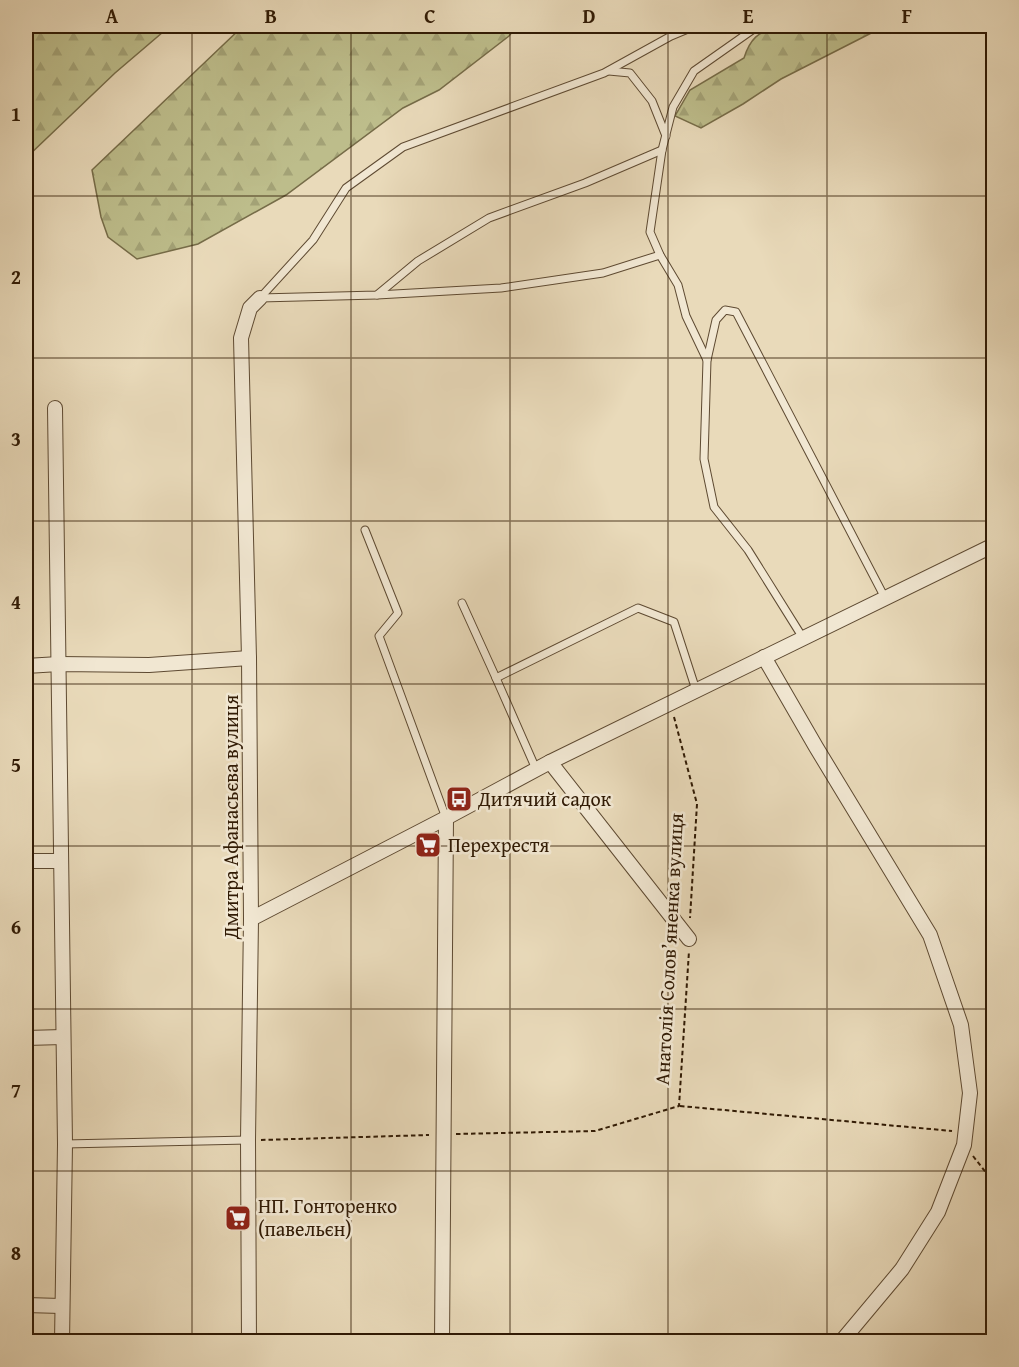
<svg xmlns="http://www.w3.org/2000/svg" width="1019" height="1367" font-family="'Gentium Book Plus',serif">
<style>
.forest{fill:url(#forest-firs);stroke:#766c48;stroke-width:1.5}
.lines{fill:none;stroke-linecap:round;stroke-linejoin:round}
.service-casing{stroke:#5e4a32;stroke-width:9}
.minor-casing{stroke:#5e4a32;stroke-width:16}
.path{stroke:#301a04;stroke-width:2;stroke-dasharray:4.5 3;stroke-linecap:butt}
.service{stroke:#f1e7d2;stroke-width:7}
.minor{stroke:#f1e7d2;stroke-width:14}
.grid{fill:none;stroke:#301a04;stroke-width:1.5;stroke-opacity:0.55}
.labels{text-anchor:middle;stroke-width:5;stroke-linejoin:round;paint-order:stroke}
.poi-label{font-size:20px;fill:#301a04;stroke:#f1e7d2;text-anchor:start}
.street-label{font-size:20px;fill:#301a04;stroke:#f1e7d2}
.neatline{fill:none;stroke:#301a04;stroke-width:2}
.grid-label{font-size:20px;text-anchor:middle;font-weight:bold;fill:#301a04}
</style>
<defs>
<pattern id="forest-firs" width="22" height="20" patternUnits="userSpaceOnUse" patternTransform="scale(1.5)"><rect width="22" height="20" fill="#bdbd8b"/><path d="M5 1l3.5 6h-7zM16 11l3.5 6h-7z" fill="#a3a276"/></pattern>
</defs>
<rect width="100%" height="100%" fill="#e9daba"/>
<filter id="stains"><feTurbulence type="fractalNoise" baseFrequency=".00333" numOctaves="4"/><feColorMatrix values="0 0 0 0 .2 0 0 0 0 .09 0 0 0 0 .02 0 0 0 .5 -.17"/></filter>
<radialGradient id="worn" r=".72"><stop offset=".6" stop-color="#630" stop-opacity="0"/><stop offset="1" stop-color="#630" stop-opacity=".3"/></radialGradient>
<g class="forest">
<path d="M32 26H170L115 73 26 158V31Z"/>
<path d="M243 26H517L509 36 439 90 403 108 286 195 198 244 137 259 108 237 101 217 92 170Z"/>
<path d="M777 26H885L781 79 743 104 701 128 675 116 690 90 744 58C750 39 758 32 777 26Z"/>
</g>
<g class="lines">
<g class="service-casing">
<g id="service">
<path d="M758 26 694 71 673 107 662 150 650 232 660 255 678 285 686 316 707 360 704 459 714 507 748 550 803 638"/>
<path d="M609 71 630 73 652 101 666 136"/>
<path d="M377 295 501 288 603 273 660 255"/>
<path d="M260 298 313 240 346 188 403 147 604 73 671 36 695 26"/>
<path d="M260 298 377 295 418 261 489 218 585 183 662 150"/>
<path d="M707 360 716 320 725 310 736 312 885 598"/>
<path d="M365 530 398 613 379 636 446 818"/>
<path d="M462 603 496 678"/>
<path d="M536 769 496 678 638 608 674 622 696 690"/>
<path d="M65 1144 248 1140"/>
</g>
</g>
<g class="minor-casing">
<g id="minor">
<path d="M55 408 65 1144 62 1342"/>
<path d="M764 657 816 747 930 935 961 1025 970 1093 964 1145 938 1212 902 1269 841 1342"/>
<path d="M26 666 59 664 149 665 249 658"/>
<path d="M550 762 689 939"/>
<path d="M26 861H61"/>
<path d="M251 919 446 818 550 762 994 545"/>
<path d="M26 1038 63 1037"/>
<path d="M26 1305 61 1306"/>
<path d="M249 1342 248 1140 251 919 249 658 241 338 250 308 260 298"/>
<path d="M442 1342 446 818"/>
</g>
</g>
<g class="path">
<path d="M674 717 697 804 690 918"/>
<path d="M680 1106 952 1131"/>
<path d="M456 1134 595 1131 679 1106 689 951"/>
<path d="M261 1140 429 1135"/>
<path d="M973 1156 991 1179 994 1185"/>
</g>
<use href="#service" class="service"/>
<use href="#minor" class="minor"/>
</g>
<path class="grid" d="M192 26V1342M351 26V1342M510 26V1342M668 26V1342M827 26V1342M26 196H994M26 358H994M26 521H994M26 684H994M26 846H994M26 1009H994M26 1171H994"/>
<defs>
<g id="bus-square" transform="scale(1.35)"><rect x="-9" y="-9" width="18" height="18" rx="4" fill="#8f2418" stroke="#f1e7d2"/><path d="M-5-6H5V4H4V6H2V4H-2V6H-4V4H-5ZM-3.5-4V0h7V-4ZM-3.5 1.2v1.5H-2V1.2ZM2 1.2v1.5H3.5V1.2Z" fill="#fff"/></g>
<g id="supermarket-square" transform="scale(1.35)"><rect x="-9" y="-9" width="18" height="18" rx="4" fill="#8f2418" stroke="#f1e7d2"/><path d="M-6-5.5h2.5l.6 2H6L4.5 2H-2.5L-4.4-4H-6ZM-1.5 3.2a1.3 1.3 0 1 0 .1 0ZM3 3.2a1.3 1.3 0 1 0 .1 0Z" fill="#fff"/></g>
</defs>
<g fill-rule="evenodd">
<use href="#bus-square" x="459" y="799"/>
<use href="#supermarket-square" x="428" y="845"/>
<use href="#supermarket-square" x="238" y="1218"/>
</g>
<g class="labels">
<g class="poi-label">
<text x="478" y="806">Дитячий садок</text>
<text x="448" y="852">Перехрестя</text>
<text x="258" y="1213">НП. Гонторенко<tspan x="258" dy="23">(павельєн)</tspan></text>
</g>
<g class="street-label">
<text transform="translate(231 817) rotate(-90)" y="7">Дмитра Афанасьєва вулиця</text>
<text transform="translate(669 949) rotate(-87)" y="7">Анатолія Солов’яненка вулиця</text>
</g>
</g>
<rect width="1019" height="1367" fill="none" stroke="#e9daba" stroke-width="66"/>
<rect x="33" y="33" width="953" height="1301" class="neatline"/>
<g class="grid-label">
<text x="112" y="23">A</text>
<text x="271" y="23">B</text>
<text x="430" y="23">C</text>
<text x="589" y="23">D</text>
<text x="748" y="23">E</text>
<text x="907" y="23">F</text>
<text x="16" y="121">1</text>
<text x="16" y="284">2</text>
<text x="16" y="446">3</text>
<text x="16" y="609">4</text>
<text x="16" y="772">5</text>
<text x="16" y="934">6</text>
<text x="16" y="1097">7</text>
<text x="16" y="1260">8</text>
</g>
<rect width="100%" height="100%" filter="url(#stains)"/>
<rect width="100%" height="100%" fill="url(#worn)"/>
</svg>
